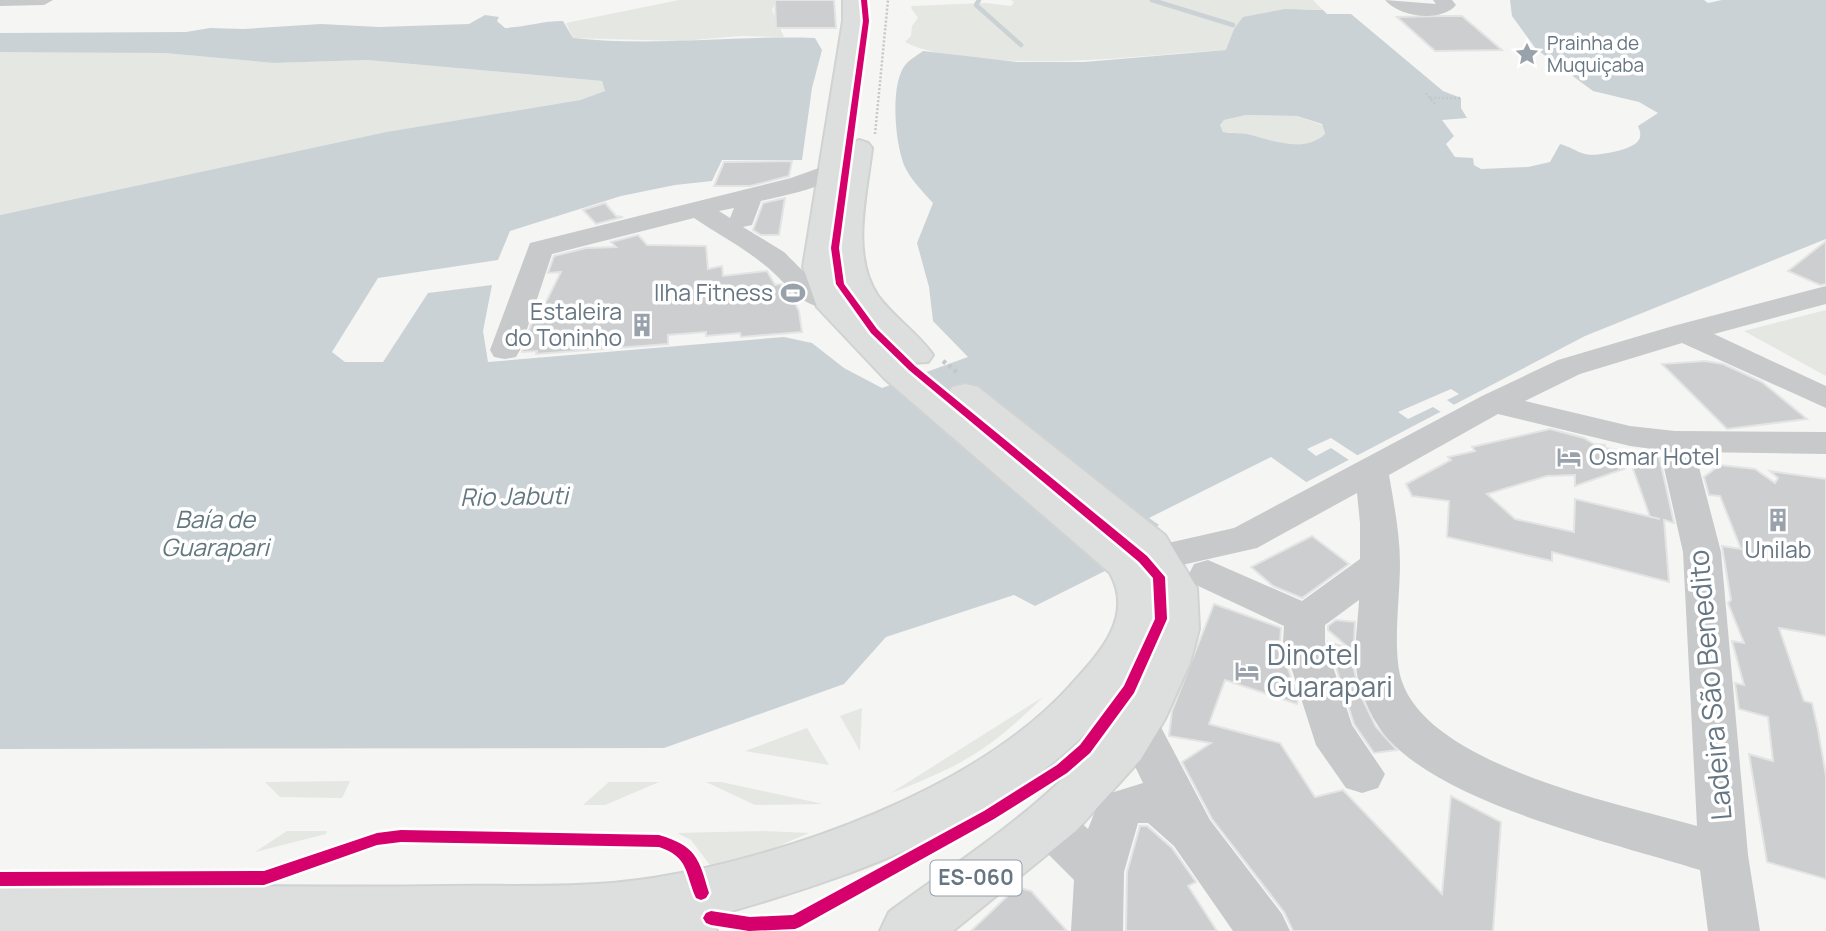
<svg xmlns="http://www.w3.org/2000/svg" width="1826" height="931" font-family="Manrope,sans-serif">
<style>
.green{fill:#e4e7e2}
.water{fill:#cbd2d5;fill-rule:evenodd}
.pier{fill:#f5f5f4}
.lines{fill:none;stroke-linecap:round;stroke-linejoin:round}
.stream{stroke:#cbd2d5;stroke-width:4.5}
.building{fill:#cccecf;stroke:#e4e4e4;stroke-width:2;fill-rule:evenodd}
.major-casing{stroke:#d1d2d2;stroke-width:4}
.path-far1{stroke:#c5c7c8;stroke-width:2.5;stroke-dasharray:2 2;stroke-linecap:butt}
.path{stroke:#c5c7c8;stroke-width:4.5;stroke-dasharray:3.5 3.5;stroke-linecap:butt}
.minor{fill:#c8c9ca;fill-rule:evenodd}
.major{fill:#dddede;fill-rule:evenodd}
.cycleway-casing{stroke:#fff;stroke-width:5}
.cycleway{fill:#d6006c;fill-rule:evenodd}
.labels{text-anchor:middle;stroke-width:7;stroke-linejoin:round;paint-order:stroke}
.far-poi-label{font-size:19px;fill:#677683;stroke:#fff;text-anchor:start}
.shield{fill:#fff;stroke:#959fa8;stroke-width:2}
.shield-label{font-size:21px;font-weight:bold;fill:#677683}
.poi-label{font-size:23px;fill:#677683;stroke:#fff;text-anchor:end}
.water-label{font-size:24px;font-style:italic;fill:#63777f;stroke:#fff}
.near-poi-label{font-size:28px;fill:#677683;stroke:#fff;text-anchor:start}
.near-street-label{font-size:28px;fill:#677683;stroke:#fff}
</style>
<rect width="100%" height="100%" fill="#f5f5f4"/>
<g class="green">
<path d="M679 0H776L772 10 784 37 740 36 681 41 573 38 566 23Z"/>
<path d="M1011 0H1313L1323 10C1288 7 1266 15 1234 29L1227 50C1140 55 1055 68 967 57 945 54 925 52 905 42L911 36 912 26 918 18 911 8 912 6 986 3 1011 6 1014 2Z"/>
<path d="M49 50 164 53 274 63 367 60 602 81 605 91 580 100 386 132 0 215V52Z"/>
<path d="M1246 115 1297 116 1322 125 1325 135C1305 153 1273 141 1251 135 1242 132 1232 134 1223 132L1220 125 1224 120Z"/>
<path d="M1826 310V376L1744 331Z"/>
<path d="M1043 697C990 750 961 766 891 793Z"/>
<path d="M862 708 860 751 840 716Z"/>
<path d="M807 728 829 765 745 751Z"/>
<path d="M350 781 342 798 280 797 265 782Z"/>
<path d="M609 782H659L605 805H583Z"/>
<path d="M706 782H721L823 804 755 805Z"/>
<path d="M287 831H327L326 834 255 852Z"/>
<path d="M763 831 809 833 762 853 710 865 691 840 677 833Z"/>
</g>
<path class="water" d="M1510 0H1704L1708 3 1722 0H1826V239L1585 336 1297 487 1267 467 1160 524 1111 568 1035 606 1014 595 886 637 844 684 664 748 0 749V215L386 132 580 100 605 91 602 81 367 60 274 63 164 53 0 52V33L186 32 210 28 243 29 321 24 379 27 469 24 485 15 499 17 497 21 505 28C525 27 542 21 563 21L573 38C654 47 734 35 815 38L822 50 812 88 802 160H722L712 181 675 185 621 196 510 231 498 260 378 278 332 352 345 362H383L428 293 492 285 483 331 488 362 784 337 812 343 844 368 882 388 968 357 933 321 929 287 917 243 933 203C924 193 912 181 906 169 895 148 889 83 906 64 910 59 918 55 923 51L1017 62H1084L1226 50 1234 29 1243 17 1285 9 1323 10 1327 14H1351L1443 91 1461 98V108L1467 118 1442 120 1454 136 1446 144 1455 157 1473 158 1474 165 1481 169 1528 167 1550 162 1560 144C1569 146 1577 152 1585 154 1596 157 1632 150 1638 141 1642 136 1640 131 1638 126L1658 113 1639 102 1593 91 1536 49 1512 16ZM1246 115 1297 116 1322 124 1325 134C1306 153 1273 141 1251 135 1242 132 1232 134 1223 132L1220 125 1224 120Z"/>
<g class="pier">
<path d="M1451 389 1459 394 1447 400 1457 407 1444 414 1433 407 1408 419 1398 412Z"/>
<path d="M1331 438 1360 457 1352 462 1331 448 1316 456 1307 449Z"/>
<path d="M1271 457 1309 484 1296 490 1267 471 1162 527 1149 518Z"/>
</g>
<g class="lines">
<g class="stream">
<path d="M979 0 976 5 1021 45"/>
<path d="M1152 0 1233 25"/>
</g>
</g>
<g class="building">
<path d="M775 0H834L836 28H776Z"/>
<path d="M1442 16H1462L1502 50 1435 51 1397 17Z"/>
<path d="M792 161 789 176 750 186H714L724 162Z"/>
<path d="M785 198 779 235H761L753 230 763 203Z"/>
<path d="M605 203 616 216 623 217 596 224 583 210Z"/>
<path d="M638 235 647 245 706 246 708 269 722 266 723 276 767 271 775 285 781 284 788 290 799 311 802 332 741 337 740 333 706 336V332L668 335V344L536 354 537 351 522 352 535 313 541 312 561 272 548 273 554 256 586 248 616 247 611 242Z"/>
<path d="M1826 241V284L1820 285 1788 271Z"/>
<path d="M1705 361 1723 364 1762 382 1807 419 1727 429 1662 364Z"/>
<path d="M1550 429 1584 438 1594 444 1605 445V448L1659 456 1674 523 1664 520 1669 582 1552 552V561L1447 537 1449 501 1412 496 1406 484 1451 460 1448 457 1475 451 1472 447ZM1632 466 1650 517 1660 519 1575 499 1574 532 1515 519 1487 494 1547 476 1575 475V486Z"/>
<path d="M1720 465 1755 469 1775 483 1778 478 1770 471 1826 479V636L1779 628 1804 701 1812 703 1818 730 1826 776V879L1767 862 1749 754 1773 761 1768 717 1739 709 1735 683 1744 685 1732 641 1744 643 1728 603 1731 600 1722 546 1741 549 1720 496 1709 495 1704 477Z"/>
<path d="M1312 536 1349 564 1302 598 1273 586 1251 567Z"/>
<path d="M1214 604 1281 628 1280 643 1298 699 1297 704 1225 680 1209 724 1280 743 1315 797 1343 790 1442 894 1451 796 1501 822 1493 931H1293L1284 912 1212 819 1182 762 1211 743 1169 736 1172 711Z"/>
<path d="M1336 620 1355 622 1353 665 1359 692 1376 727 1397 750 1374 753 1354 724 1328 642 1349 648 1328 630V626Z"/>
<path d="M1140 826H1147L1172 848 1196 882 1188 886 1217 931H1126L1127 872Z"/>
<path d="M1017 887 1031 891 1067 931H971Z"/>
</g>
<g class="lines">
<g class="major-casing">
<path id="major" d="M843 0H863V21L848 145 859 140 868 143 872 148C867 193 850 255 878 296 894 318 918 333 933 355L928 362 908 363 948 396 952 387 965 384 978 387 1165 535 1197 588 1199 629 1190 663 1165 719 1141 759 1077 830 953 931H880L889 912C980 845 1110 769 1146 655 1059 806 870 873 710 917L717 931H0V883C149 885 297 888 446 886 515 885 585 889 653 878 789 856 975 790 1069 687 1098 655 1135 618 1110 573L885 379 817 307 803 267 843 21ZM835 255 838 279 858 312C842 296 832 278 835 255Z"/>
</g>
<g class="path-far1">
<path d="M1426 93 1435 104"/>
<path d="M1430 98H1461"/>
<path d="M875 134 888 0"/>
</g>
<path class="path" d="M943 361 958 373"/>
<g class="minor">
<path d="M0 0H53L44 5 0 6Z"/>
<path d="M1385 0 1436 4 1433 0H1452L1456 5C1441 23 1399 17 1385 0Z"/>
<path d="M830 164 839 166 842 171C831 187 781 196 761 201L752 225 743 227 784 252 816 284 838 294 842 300 838 306C803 315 786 280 762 263 741 246 716 233 694 218L552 254 520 350 516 357 505 359 494 357 490 350 530 243 791 178ZM734 208 730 218 719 211Z"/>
<path d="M1826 286V304L1714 334 1826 386V408L1682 343 1580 374 1525 401 1630 426 1675 431 1826 432V454L1695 452 1721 552 1748 855 1760 931H1708L1700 870C1614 843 1450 806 1389 740 1374 724 1361 696 1357 674 1353 651 1358 623 1359 600L1325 625V642L1352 725 1385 774 1378 788 1362 793 1346 788 1316 745 1283 642 1284 626 1194 584 1189 574 1194 564 1208 560 1302 601 1360 559V523L1357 493 1257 548 1160 570 1146 566 1141 557 1146 548 1234 528 1482 396 1558 360 1673 326ZM1498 414 1630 446 1660 450 1683 552 1697 826C1618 803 1422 765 1400 675 1393 645 1400 595 1400 564 1400 535 1394 504 1389 475Z"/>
<path d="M1138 709 1154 714 1210 820 1282 914 1290 931H1233L1174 846 1148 823H1138L1124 872 1123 931H1071L1074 880 1043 849 1026 840 1019 825 1026 810 1043 804 1077 819 1088 829 1101 796 1143 783 1116 727 1122 714Z"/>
</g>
<use href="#major" class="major"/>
<g class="cycleway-casing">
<g id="cycleway">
<path d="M861 0H867L869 21 839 248 844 284 877 329 915 366 1147 556 1165 577 1167 619 1134 693 1090 753 1067 773 994 819 800 927 795 929 749 931 711 925 706 923 703 918 706 913 711 911 750 917 793 915 984 811 1057 765 1080 745 1124 686 1155 619 1153 578 1139 562 909 370 871 333 836 284 831 248 863 21Z"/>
<path d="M401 830 659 835C696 846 699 858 709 893L706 898 701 900 696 898C685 873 689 857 659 847L401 842 377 845 264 885 0 886V872L264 871 377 833Z"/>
</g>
</g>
<use href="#cycleway" class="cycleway"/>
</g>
<defs>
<g id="sight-bare" transform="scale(1.89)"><path d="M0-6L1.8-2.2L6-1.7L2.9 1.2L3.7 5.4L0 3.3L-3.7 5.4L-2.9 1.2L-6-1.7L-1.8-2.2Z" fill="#99a2ab" stroke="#fff" stroke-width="2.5" paint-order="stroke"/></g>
<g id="stadium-bare" transform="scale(1.89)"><path d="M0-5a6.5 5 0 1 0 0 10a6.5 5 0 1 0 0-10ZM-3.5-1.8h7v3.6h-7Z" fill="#99a2ab" stroke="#fff" stroke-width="2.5" paint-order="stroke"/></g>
<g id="building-bare" transform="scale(1.89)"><path d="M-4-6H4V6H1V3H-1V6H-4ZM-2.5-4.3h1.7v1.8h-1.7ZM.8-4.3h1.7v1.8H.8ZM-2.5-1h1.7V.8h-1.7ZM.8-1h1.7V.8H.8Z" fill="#99a2ab" stroke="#fff" stroke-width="2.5" paint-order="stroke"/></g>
<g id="hotel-bare" transform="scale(1.89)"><path d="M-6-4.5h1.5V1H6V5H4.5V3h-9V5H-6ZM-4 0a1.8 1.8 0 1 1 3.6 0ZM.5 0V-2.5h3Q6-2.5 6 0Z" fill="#99a2ab" stroke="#fff" stroke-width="2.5" paint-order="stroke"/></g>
</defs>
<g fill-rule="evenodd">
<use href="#sight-bare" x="1527" y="54"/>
<use href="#stadium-bare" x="793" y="293"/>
<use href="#building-bare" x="642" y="325"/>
<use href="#hotel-bare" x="1569" y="457"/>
<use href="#building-bare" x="1778" y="520"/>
<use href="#hotel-bare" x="1247" y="671"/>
</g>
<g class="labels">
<g class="far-poi-label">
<text x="1547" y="50">Prainha de<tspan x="1547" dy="22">Muquiçaba</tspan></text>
</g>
<rect class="shield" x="930.5" y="860.5" width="91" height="35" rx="5"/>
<g class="shield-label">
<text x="976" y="885">ES-060</text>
</g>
<g class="poi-label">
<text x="773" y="301">Ilha Fitness</text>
<text x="622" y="320">Estaleira<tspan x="622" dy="26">do Toninho</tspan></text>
<text x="1589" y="465" text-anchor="start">Osmar Hotel</text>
<text x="1778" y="558" text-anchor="middle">Unilab</text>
</g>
<g class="water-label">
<text transform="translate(514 497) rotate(-1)" y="8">Rio Jabuti</text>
<text x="215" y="528">Baía de<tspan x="215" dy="28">Guarapari</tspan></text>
</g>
<g class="near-poi-label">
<text x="1267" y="665">Dinotel<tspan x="1267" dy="32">Guarapari</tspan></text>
</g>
<g class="near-street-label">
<text transform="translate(1710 685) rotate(-95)" y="10">Ladeira São Benedito</text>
</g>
</g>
</svg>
